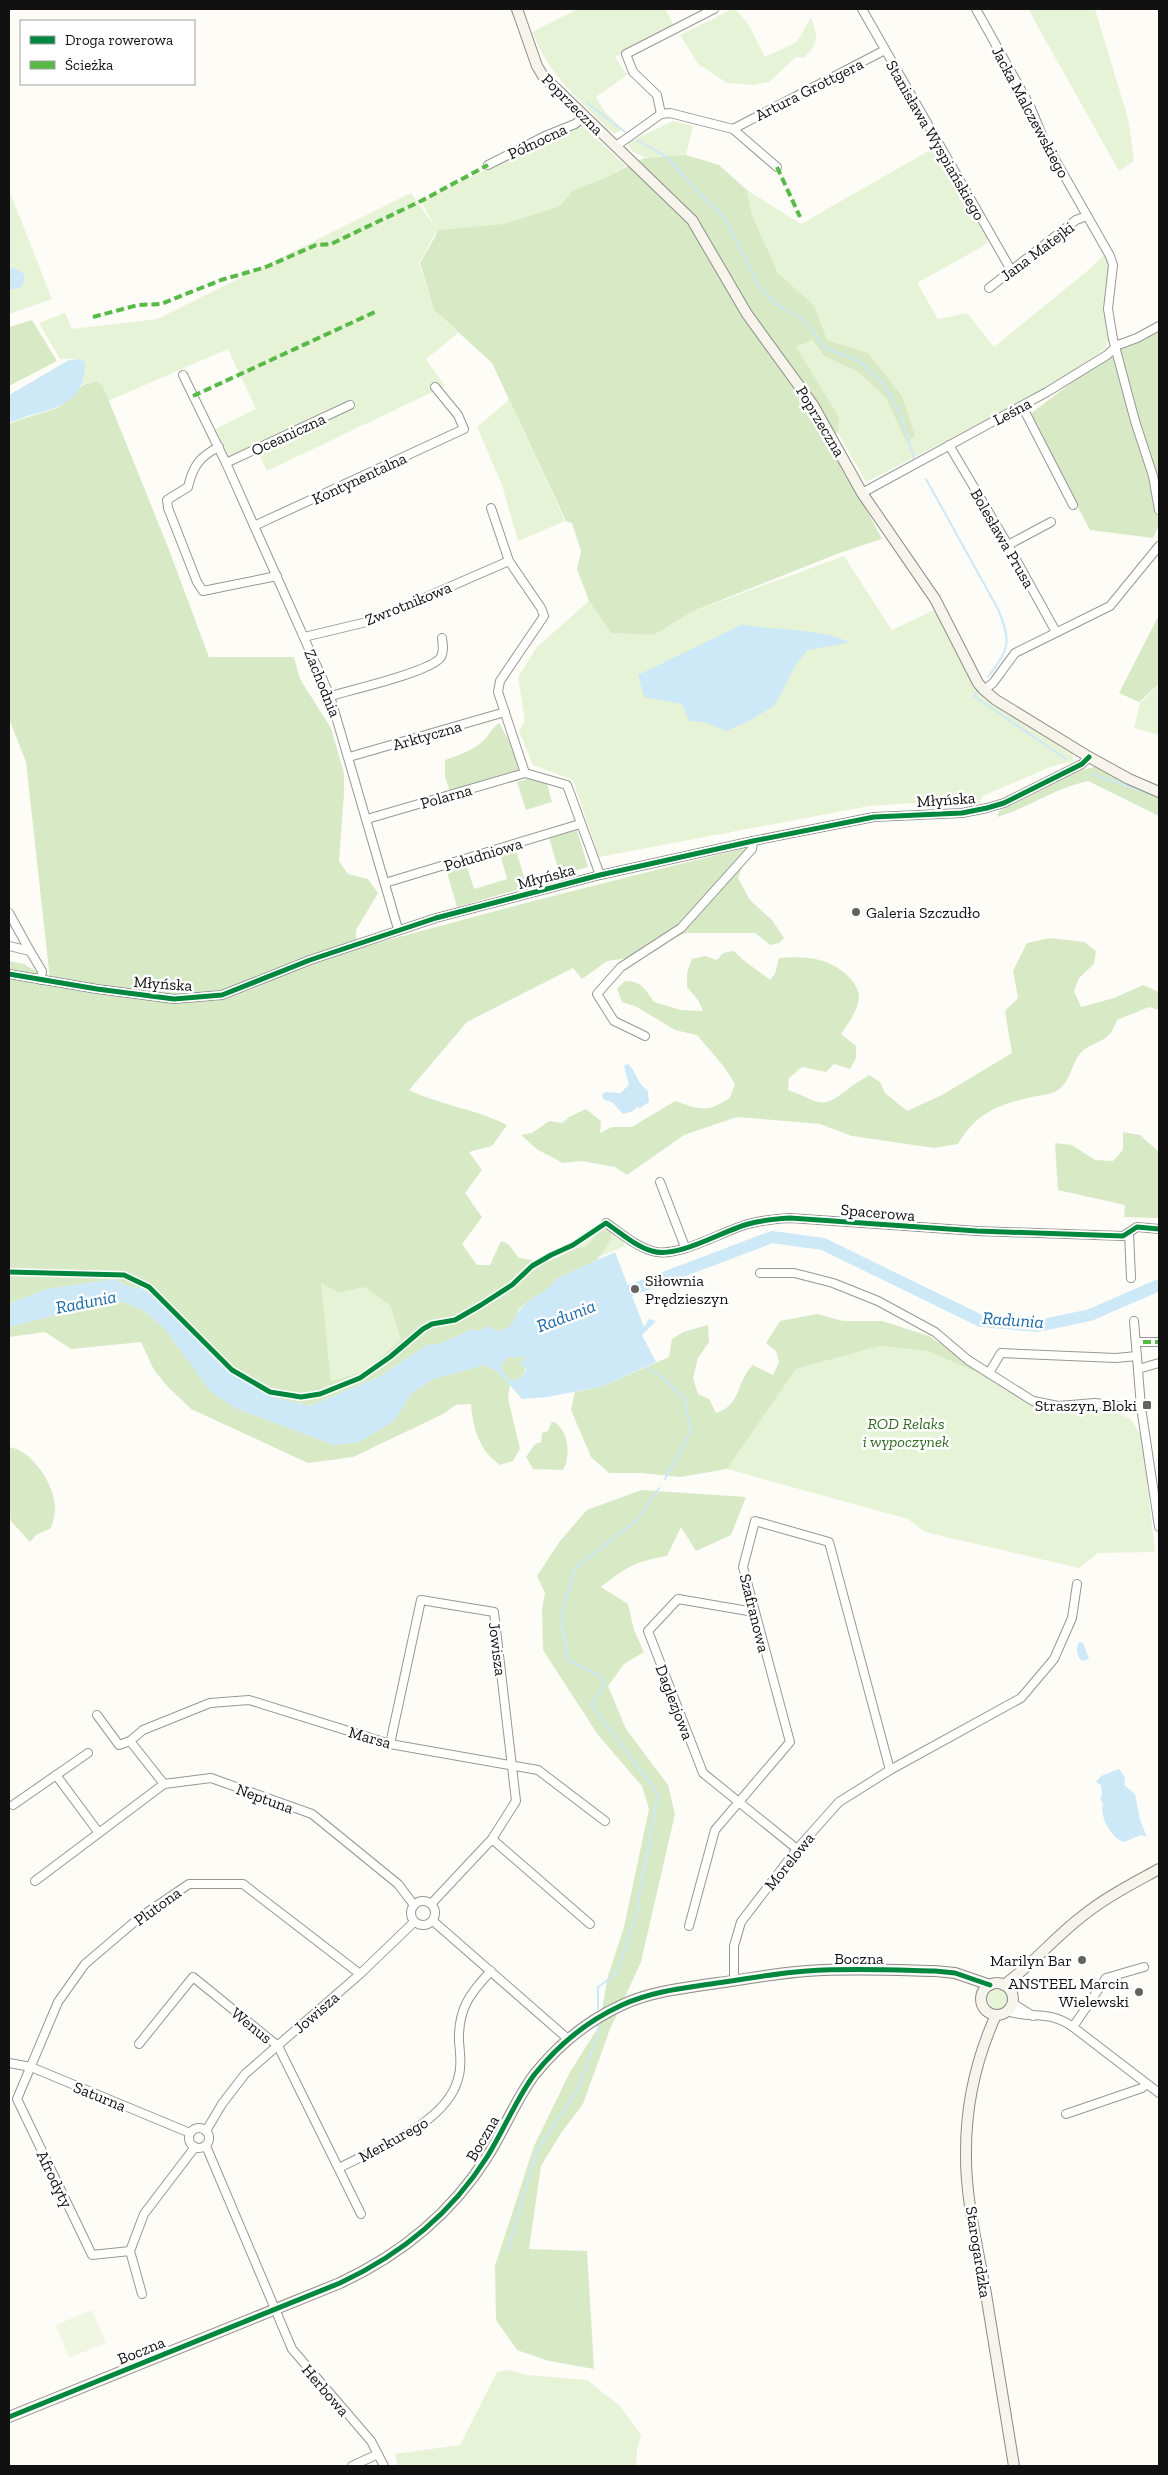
<svg xmlns="http://www.w3.org/2000/svg" width="1168" height="2475" font-family="'Zilla Slab',serif">
<style>
.green{fill:#e7f3d7}
.forest{fill:#d8eac5;fill-rule:evenodd}
.pitch{fill:#f0f6e1}
.water{fill:#cde8f7;fill-rule:evenodd}
.lines{fill:none;stroke-linecap:round;stroke-linejoin:round}
.stream{stroke:#cde8f7;stroke-width:2}
.river{stroke:#cde8f7;stroke-width:12}
.street-casing{stroke:#979795;stroke-width:10}
.secondary-casing{stroke:#8e8d8b;stroke-width:12}
.street{stroke:#fffffe;stroke-width:8}
.secondary{stroke:#f6f4eb;stroke-width:10}
.quiet{stroke:#58b947;stroke-width:4;stroke-dasharray:8 4;stroke-linecap:butt}
.cycleway-casing{stroke:#fff;stroke-width:8}
.cycleway{stroke:#00873e;stroke-width:5}
.poi-dot{fill:#646362;stroke:#fff;stroke-width:2}
.labels{text-anchor:middle;stroke-width:5;stroke-linejoin:round;paint-order:stroke}
.street-label{font-size:16px;fill:#111;stroke:#fff}
.poi-label{font-size:16px;fill:#111;stroke:#fff;text-anchor:end}
.park-label{font-size:16px;font-style:italic;fill:#2f6b1f;stroke:#fff}
.water-label{font-size:18px;font-style:italic;fill:#1768a6;stroke:#fff}
</style>
<rect width="100%" height="100%" fill="#fdfcf7"/>
<g class="green">
<path d="M578 9H665L674 25 615 57 627 75 596 97 605 112 623 129 614 134C579 100 551 78 532 32Z"/>
<path d="M733 9H735L749 25 765 57 797 42 811 17C818 38 820 41 804 58L796 57 769 82 753 85 727 83 698 64 680 35Z"/>
<path d="M1028 9H1095L1129 122 1134 161 1119 171Z"/>
<path d="M673 121 693 126 686 155C667 156 639 165 628 145L629 142Z"/>
<path d="M581 124 626 166 602 179 573 190 560 206 503 224 437 230 419 263 434 310 458 333 426 359 445 386 267 471 258 451 229 463 215 429 256 409 228 349 108 401 103 386 97 381 82 384 85 362 79 359H60L39 323 65 313 72 329 157 319 411 193 435 227 421 201Z"/>
<path d="M937 146 988 238 987 244 917 283 938 319 967 313 994 347 1086 272 1105 254 1109 269 1106 299 1109 339 1105 349 1045 390 866 482 838 433 839 417 795 347 811 340 824 356 858 372 886 398 906 442 868 353 826 340 814 305 778 273 752 215 747 190 801 224Z"/>
<path d="M9 190 52 299 9 314Z"/>
<path d="M509 400 565 521 518 541 502 485 477 427Z"/>
<path d="M844 556 892 630 934 610 976 687 986 699 1060 744 1059 746 1072 754 1074 761 1053 766 983 796 979 803 972 805 929 802 869 806 599 857 573 780 533 765 519 731 525 721 518 677 537 647 589 601 611 633 654 635 691 612Z"/>
<path d="M1159 685V735L1134 728 1140 703Z"/>
<path d="M609 1230 621 1236 625 1246 562 1272 550 1258 578 1246 595 1233Z"/>
<path d="M321 1283 339 1293 364 1287 390 1305 401 1340 364 1371 331 1381Z"/>
<path d="M880 1346 927 1351 995 1380 1031 1405 1058 1409 1104 1408 1131 1419 1142 1438 1155 1552 1098 1553 1079 1568 925 1532 908 1519 727 1469 796 1369Z"/>
<circle cx="998" cy="1999" r="10"/>
<path d="M510 2370 527 2375 587 2380 620 2406 641 2435 637 2450 636 2466H398L395 2454 460 2445 497 2372Z"/>
</g>
<g class="forest">
<path d="M686 155 719 165 747 190 752 215 778 273 814 305 827 340 868 353 902 396 915 436 906 442 886 398 858 372 824 356 812 340 796 347 839 417 838 433 828 436 882 539 842 552 691 612 654 635 611 633 589 601 577 569 581 551 572 523 566 521 492 363 434 310 420 263 436 235 437 230 503 224 560 206 573 190 602 179 644 158Z"/>
<path d="M32 320 57 361 9 386V327Z"/>
<path d="M1159 326V490L1154 491 1159 525 1153 538 1090 530 1029 415 1100 361 1120 352 1118 345 1129 337Z"/>
<path d="M97 381 103 386 168 547 209 657H294L300 679 331 728 344 773V794L339 861 348 874 368 879 378 893 356 930V949C487 912 618 879 750 847L738 878 750 900 772 920 784 938 779 943 770 945 755 933H686L628 958 607 961 582 979 573 968 467 1022 409 1090C440 1105 476 1109 507 1125L492 1146 469 1152 482 1170 465 1193 482 1217 462 1244 477 1265H490L501 1241 508 1244 519 1258C528 1259 539 1262 548 1261 561 1259 573 1246 586 1247L600 1230 605 1229 611 1233V1239L597 1260 556 1279 551 1287 527 1302 519 1309 515 1322 508 1329 498 1331 489 1326 479 1331 473 1329 439 1344 427 1345 379 1377 310 1406 279 1399 239 1378 219 1363 161 1303 143 1289 127 1286 115 1279 47 1289 9 1304V961L24 964 50 980 26 762 9 719V424C37 411 65 414 82 385ZM321 1283 339 1293 364 1287 390 1305 401 1340 364 1371 331 1381Z"/>
<path d="M1159 615V684L1139 702 1119 693Z"/>
<path d="M499 723 510 742 519 772 450 792 445 776V760C459 755 475 750 485 739 490 733 492 728 499 723Z"/>
<path d="M1097 766 1159 794V816L1088 781C1055 788 1028 808 997 817L999 811 1079 771Z"/>
<path d="M534 777 546 780 552 802 526 810 517 782Z"/>
<path d="M577 830 588 867 560 875 549 838Z"/>
<path d="M516 850 527 887 457 907 446 869 466 863 474 889 507 879 500 854Z"/>
<path d="M1050 938 1084 942 1096 951 1094 964 1079 978 1074 991 1081 1007 1114 998 1143 985 1159 992V1010L1149 1007 1117 1020C1110 1041 1101 1039 1085 1049 1071 1059 1072 1081 1058 1090 1051 1095 1040 1095 1032 1097 998 1105 977 1112 958 1144L934 1148 852 1136 820 1124 737 1117 684 1135 627 1175 615 1167 581 1161 563 1163 538 1150 521 1135 532 1133 549 1121 562 1123 569 1117 586 1109 601 1121 600 1133 612 1127H632L675 1101C701 1110 706 1113 730 1098L735 1084 725 1068 697 1035 675 1030 637 1007 622 1002 617 989 625 981C643 982 644 988 654 1002L681 1010 703 1011 698 1000 687 987V973L692 959 705 956 717 960 723 953 734 951C745 963 758 970 770 980L775 974 779 958C805 956 828 957 848 976 853 981 858 988 859 996 859 1009 848 1024 841 1034L856 1046V1058L850 1069 834 1064 826 1072 802 1067 789 1078 788 1090C822 1102 820 1112 852 1086 858 1081 863 1080 869 1075L880 1082 885 1093 907 1111 942 1095 1012 1053 1005 1011 1018 998 1013 971 1027 943Z"/>
<path d="M1123 1132 1140 1135 1159 1152V1218L1124 1217 1125 1205 1058 1190 1055 1143 1072 1145 1095 1160 1113 1161 1123 1150Z"/>
<path d="M124 1302 144 1311 165 1329 211 1391 235 1408 334 1445 359 1442 394 1421 411 1394 433 1379 485 1365 498 1372 510 1384 508 1398 520 1449 513 1461 500 1465C479 1450 473 1429 471 1404L456 1405 443 1414 353 1457 308 1463 191 1409 167 1386 154 1370 141 1342 71 1349 45 1332 9 1337V1327L103 1303Z"/>
<path d="M817 1314 843 1321H882L929 1336 995 1380 927 1351 880 1346 796 1369 727 1469 681 1477 641 1473H609L591 1457 571 1410 575 1392 603 1386 669 1357 672 1339 683 1332 708 1325 709 1342 698 1358 693 1378 698 1394 709 1399 716 1413C742 1405 736 1381 753 1365L773 1375 779 1362 776 1351 766 1343 780 1321Z"/>
<path d="M522 1355 525 1356C526 1370 526 1380 509 1380L500 1367 508 1357 517 1358Z"/>
<path d="M554 1422C569 1431 571 1456 563 1470L533 1469 526 1457 535 1444 541 1442 542 1433 548 1431 551 1423Z"/>
<path d="M9 1447C32 1450 55 1485 55 1508 55 1515 53 1522 51 1528L36 1535 30 1542 11 1521 9 1513Z"/>
<path d="M641 1490 746 1497 731 1535 696 1551 681 1527 667 1556C637 1561 624 1568 601 1587L628 1604 634 1630 644 1652 624 1664 608 1686 626 1729 668 1785 675 1814 641 1962 610 2029 583 2104 561 2133 541 2166 529 2249 587 2251 594 2369 549 2361 517 2350 496 2320 495 2266 534 2146 570 2072 599 2026 608 1976 624 1927 649 1809 642 1786 598 1735 543 1650 542 1608 545 1593 537 1576 560 1541 587 1510Z"/>
</g>
<path class="pitch" d="M92 2310 106 2343 69 2358 56 2325Z"/>
<g class="water">
<path d="M14 268 24 274V282L20 288 9 290V269Z"/>
<path d="M79 359 85 362C85 413 44 407 9 423V395L69 360Z"/>
<path d="M741 625C777 630 816 628 850 642L808 650 796 664 775 705 749 721 726 731 705 722 689 721 682 704 644 697 638 675Z"/>
<path d="M628 1064C638 1073 634 1080 648 1091L649 1102 640 1108 637 1107 633 1111 623 1114 613 1103 603 1099 602 1095 605 1092 620 1093 629 1085 624 1066Z"/>
<path d="M615 1252 644 1327 649 1319 656 1321 642 1335 656 1362 603 1386 548 1397 522 1399 498 1372 485 1365 433 1379 411 1394 394 1421 359 1442 334 1445 235 1408 211 1392 165 1329 144 1311 124 1302 103 1303 9 1327V1304L47 1289 115 1279 127 1286 143 1289 161 1303 219 1363 239 1378 279 1399 310 1406 379 1377 427 1345 439 1344 473 1329 479 1331 489 1326 498 1331C518 1326 512 1316 525 1304 536 1294 549 1292 556 1279ZM522 1355 525 1357 520 1364 526 1369C523 1378 518 1380 509 1380L500 1367 508 1357 517 1358Z"/>
<path d="M1079 1642 1083 1643 1089 1659 1082 1661C1076 1656 1076 1648 1079 1642Z"/>
<path d="M1119 1769 1125 1777 1124 1785 1135 1794 1140 1820 1147 1837 1141 1835 1124 1842C1112 1839 1099 1817 1103 1804L1100 1798 1102 1796 1101 1785 1096 1782 1101 1776Z"/>
</g>
<g class="lines">
<g class="stream">
<path d="M511 9 515 18"/>
<path d="M564 103 573 113"/>
<path d="M587 103 625 132"/>
<path d="M637 140 667 157 701 195 724 217 758 284 776 304 804 320 825 348 859 361 882 382 900 413 914 458"/>
<path d="M926 479 998 609C1012 642 1009 649 988 677"/>
<path d="M977 691 974 696 1066 759"/>
<path d="M1092 774 1146 792"/>
<path d="M646 1367 662 1377 684 1398 691 1431 665 1479"/>
<path d="M598 2009V1987L616 1974 635 1919 658 1794 591 1704 605 1685 600 1676 568 1660 561 1617 575 1568 637 1520 659 1488"/>
<path d="M508 2250 537 2150 577 2091 598 2034V2024"/>
</g>
<path class="river" d="M616 1296 772 1237 823 1244 981 1321 1038 1326 1090 1315 1159 1285"/>
<g class="street-casing">
<g id="street">
<path d="M862 9 1011 270"/>
<path d="M976 9 1030 106 1044 140 1110 256 1113 265 1108 309 1113 339 1135 421 1153 476 1159 510"/>
<path d="M661 114 657 95 633 72 626 54 714 9"/>
<path d="M733 129 885 50"/>
<path d="M616 146 661 114 670 113 733 129 777 167"/>
<path d="M488 165 545 136 575 124 585 116"/>
<path d="M989 288 1076 220 1087 216"/>
<path d="M183 375 226 463 330 696 398 929"/>
<path d="M1022 406 1073 505"/>
<path d="M949 445 1008 545 1056 632"/>
<path d="M219 447C200 456 193 466 188 487L167 500 168 508 197 582 203 591 277 576"/>
<path d="M226 463 350 405"/>
<path d="M862 493 1047 392 1107 355 1118 345 1137 338 1159 326"/>
<path d="M491 508 509 561 541 608 544 616 500 681 498 692 525 773 567 785 600 875"/>
<path d="M254 526 464 429 458 415 435 387"/>
<path d="M1008 545 1051 522"/>
<path d="M304 637 371 621 509 561"/>
<path d="M984 690 993 683 1015 653 1110 606 1159 546"/>
<path d="M330 696C351 690 431 672 441 657 444 651 443 645 442 638"/>
<path d="M349 757 505 712"/>
<path d="M367 819 525 773"/>
<path d="M385 883 580 824"/>
<path d="M9 913 30 951"/>
<path d="M9 946 30 951 42 971 41 980"/>
<path d="M9 974 97 989 174 999 222 995 310 960 436 918 600 875 753 841 874 817 962 813 987 808 1004 803 1082 764 1089 757"/>
<path d="M645 1036 614 1021 597 994 621 967 681 928 752 849 753 841"/>
<path d="M660 1182 685 1247"/>
<path d="M606 1223C621 1233 635 1246 652 1251 678 1259 722 1231 748 1224 762 1220 775 1219 790 1218L977 1231 1123 1236 1137 1227 1159 1229"/>
<path d="M1129 1233 1131 1278"/>
<path d="M760 1273H794L833 1283 878 1301 935 1332 968 1360 1033 1401 1058 1406 1095 1403 1124 1407H1141"/>
<path d="M1134 1321 1141 1407 1159 1527"/>
<path d="M1136 1342H1159"/>
<path d="M1138 1369 1159 1363"/>
<path d="M989 1373 1001 1353 1116 1358 1137 1356"/>
<path d="M754 1612 678 1599 648 1631 703 1773 797 1849"/>
<path d="M97 1715 119 1745 130 1741"/>
<path d="M390 1744 421 1600 494 1612 516 1801 492 1839 431 1904"/>
<path d="M56 1775 99 1833"/>
<path d="M164 1784 130 1741 143 1730 210 1703 249 1700 390 1744 538 1770 605 1821"/>
<path d="M13 1805 88 1753"/>
<path d="M492 1839 590 1924"/>
<path d="M35 1881 164 1784 211 1778 312 1814 398 1884 414 1905"/>
<circle cx="423" cy="1913" r="12"/>
<path d="M433 1921 568 2039"/>
<path d="M689 1926 715 1830 790 1742 743 1567 755 1521 829 1542 890 1770"/>
<path d="M734 1981V1946L741 1922 797 1849 839 1802 890 1770 1021 1698 1054 1659 1072 1618 1077 1584"/>
<path d="M1012 2003 1033 2016"/>
<path d="M1007 2011C1033 2020 1048 2009 1073 2027L1106 1978 1144 1967"/>
<path d="M1073 2027 1159 2093"/>
<path d="M139 2044 193 1977 278 2046 361 2214"/>
<path d="M9 2063 31 2067 190 2133"/>
<path d="M1066 2114 1142 2088 1146 2084"/>
<circle cx="199" cy="2138" r="10"/>
<path d="M206 2131 222 2104 245 2074 360 1974 414 1922"/>
<path d="M206 2146 292 2349 371 2441 384 2466"/>
<path d="M339 2168C377 2148 446 2124 458 2079 462 2066 460 2054 459 2041 458 2009 470 1993 491 1971"/>
<path d="M130 2251 92 2255 17 2099 58 2002 85 1964 139 1918 189 1884H243L360 1974"/>
<path d="M142 2294 130 2251 144 2214 195 2147"/>
<path d="M352 2466 378 2454"/>
</g>
</g>
<g class="secondary-casing">
<g id="secondary">
<path d="M517 9 537 66 543 76 692 220 747 314 813 405 862 493 935 599 978 683 984 690 996 700 1089 757 1129 779 1159 792"/>
<circle cx="997" cy="1999" r="16"/>
<path d="M1004 1985C1032 1965 1053 1939 1080 1918 1104 1898 1132 1884 1159 1869"/>
<path d="M996 2015C977 2057 966 2105 966 2151 965 2198 978 2248 986 2294 995 2351 1005 2409 1014 2466"/>
<path d="M9 2417 340 2283C400 2255 451 2214 487 2157 504 2130 515 2101 534 2075 558 2045 587 2021 622 2005 652 1991 685 1988 717 1983 747 1979 777 1973 807 1971 850 1968 893 1970 935 1971L955 1973 990 1985"/>
</g>
</g>
<use href="#street" class="street"/>
<use href="#secondary" class="secondary"/>
<g class="quiet">
<path d="M777 167 800 217"/>
<path d="M93 317 138 305 161 304 221 280 266 267 316 245 331 244 421 201 488 165"/>
<path d="M193 396 377 311"/>
<path d="M1143 1342H1159"/>
</g>
<g class="cycleway-casing">
<g id="cycleway">
<path d="M9 974 97 989 174 999 222 995 310 960 436 918 600 875 753 841 874 817 962 813 987 808 1004 803 1082 764 1089 757"/>
<path d="M9 1272 124 1275 149 1287 232 1370 270 1392 301 1397 320 1394 360 1378 390 1357 423 1329 432 1324 455 1320 481 1305 512 1285 532 1266 551 1255 573 1245 606 1223C621 1233 635 1246 652 1251 678 1259 722 1231 748 1224 762 1220 775 1219 790 1218L977 1231 1123 1236 1137 1227 1159 1229"/>
<path d="M9 2417 340 2283C400 2255 451 2214 487 2157 504 2130 515 2101 534 2075 558 2045 587 2021 622 2005 652 1991 685 1988 717 1983 747 1979 777 1973 807 1971 850 1968 893 1970 935 1971L955 1973 990 1985"/>
</g>
</g>
<use href="#cycleway" class="cycleway"/>
</g>
<g class="poi-dot">
<circle cx="856" cy="912" r="5"/>
<circle cx="635" cy="1289" r="5"/>
<rect x="1142" y="1400" width="10" height="10" rx="2.5"/>
<circle cx="1082" cy="1960" r="5"/>
<circle cx="1139" cy="1992" r="5"/>
</g>
<g class="labels">
<g class="street-label">
<text transform="translate(809 89) rotate(-27)" y="6">Artura Grottgera</text>
<text transform="translate(573 104) rotate(45)" y="6">Poprzeczna</text>
<text transform="translate(1031 112) rotate(62)" y="6">Jacka Malczewskiego</text>
<text transform="translate(936 140) rotate(60)" y="6">Stanisława Wyspiańskiego</text>
<text transform="translate(537 141) rotate(-25)" y="6">Północna</text>
<text transform="translate(1037 251) rotate(-37)" y="6">Jana Matejki</text>
<text transform="translate(1012 411) rotate(-28)" y="6">Leśna</text>
<text transform="translate(821 421) rotate(59)" y="6">Poprzeczna</text>
<text transform="translate(288 434) rotate(-25)" y="6">Oceaniczna</text>
<text transform="translate(359 478) rotate(-25)" y="6">Kontynentalna</text>
<text transform="translate(1003 538) rotate(60)" y="6">Bolesława Prusa</text>
<text transform="translate(408 603) rotate(-22)" y="6">Zwrotnikowa</text>
<text transform="translate(323 683) rotate(68)" y="6">Zachodnia</text>
<text transform="translate(427 735) rotate(-16)" y="6">Arktyczna</text>
<text transform="translate(446 796) rotate(-16)" y="6">Polarna</text>
<text transform="translate(946 799) rotate(-4)" y="6">Młyńska</text>
<text transform="translate(483 854) rotate(-17)" y="6">Południowa</text>
<text transform="translate(546 876) rotate(-15)" y="6">Młyńska</text>
<text transform="translate(163 983) rotate(4)" y="6">Młyńska</text>
<text transform="translate(878 1212) rotate(5)" y="6">Spacerowa</text>
<text transform="translate(755 1613) rotate(76)" y="6">Szafranowa</text>
<text transform="translate(498 1649) rotate(83)" y="6">Jowisza</text>
<text transform="translate(675 1702) rotate(69)" y="6">Daglezjowa</text>
<text transform="translate(370 1737) rotate(16)" y="6">Marsa</text>
<text transform="translate(265 1798) rotate(20)" y="6">Neptuna</text>
<text transform="translate(789 1861) rotate(-51)" y="6">Morelowa</text>
<text transform="translate(157 1906) rotate(-36)" y="6">Plutona</text>
<text x="859" y="1964">Boczna</text>
<text transform="translate(316 2012) rotate(-41)" y="6">Jowisza</text>
<text transform="translate(252 2025) rotate(39)" y="6">Wenus</text>
<text transform="translate(100 2096) rotate(22)" y="6">Saturna</text>
<text transform="translate(482 2138) rotate(-60)" y="6">Boczna</text>
<text transform="translate(393 2139) rotate(-29)" y="6">Merkurego</text>
<text transform="translate(55 2179) rotate(64)" y="6">Afrodyty</text>
<text transform="translate(979 2252) rotate(81)" y="6">Starogardzka</text>
<text transform="translate(141 2350) rotate(-22)" y="6">Boczna</text>
<text transform="translate(326 2390) rotate(49)" y="6">Herbowa</text>
</g>
<g class="poi-label">
<text x="866" y="918" text-anchor="start">Galeria Szczudło</text>
<text x="645" y="1286" text-anchor="start">Siłownia<tspan x="645" dy="18">Prędzieszyn</tspan></text>
<text x="1137" y="1411">Straszyn, Bloki</text>
<text x="1072" y="1966">Marilyn Bar</text>
<text x="1129" y="1989">ANSTEEL Marcin<tspan x="1129" dy="18">Wielewski</tspan></text>
</g>
<g class="park-label">
<text x="906" y="1429">ROD Relaks<tspan x="906" dy="18">i wypoczynek</tspan></text>
</g>
<g class="water-label">
<text transform="translate(86 1302) rotate(-11)" y="6">Radunia</text>
<text transform="translate(566 1316) rotate(-21)" y="6">Radunia</text>
<text transform="translate(1013 1320) rotate(4)" y="6">Radunia</text>
</g>
</g>
<rect width="1168" height="2475" fill="none" stroke="#111111" stroke-width="20"/>
<rect x="20" y="20" width="175" height="65" fill="#ffffff" stroke="#a0a0a0"/>
<rect x="30" y="36" width="25" height="8" fill="#00873e" stroke="#a0a0a0"/>
<text x="65" y="45" font-size="15" fill="#111111">Droga rowerowa</text>
<rect x="30" y="61" width="25" height="8" fill="#58b947" stroke="#a0a0a0"/>
<text x="65" y="70" font-size="15" fill="#111111">Ścieżka</text>
</svg>
